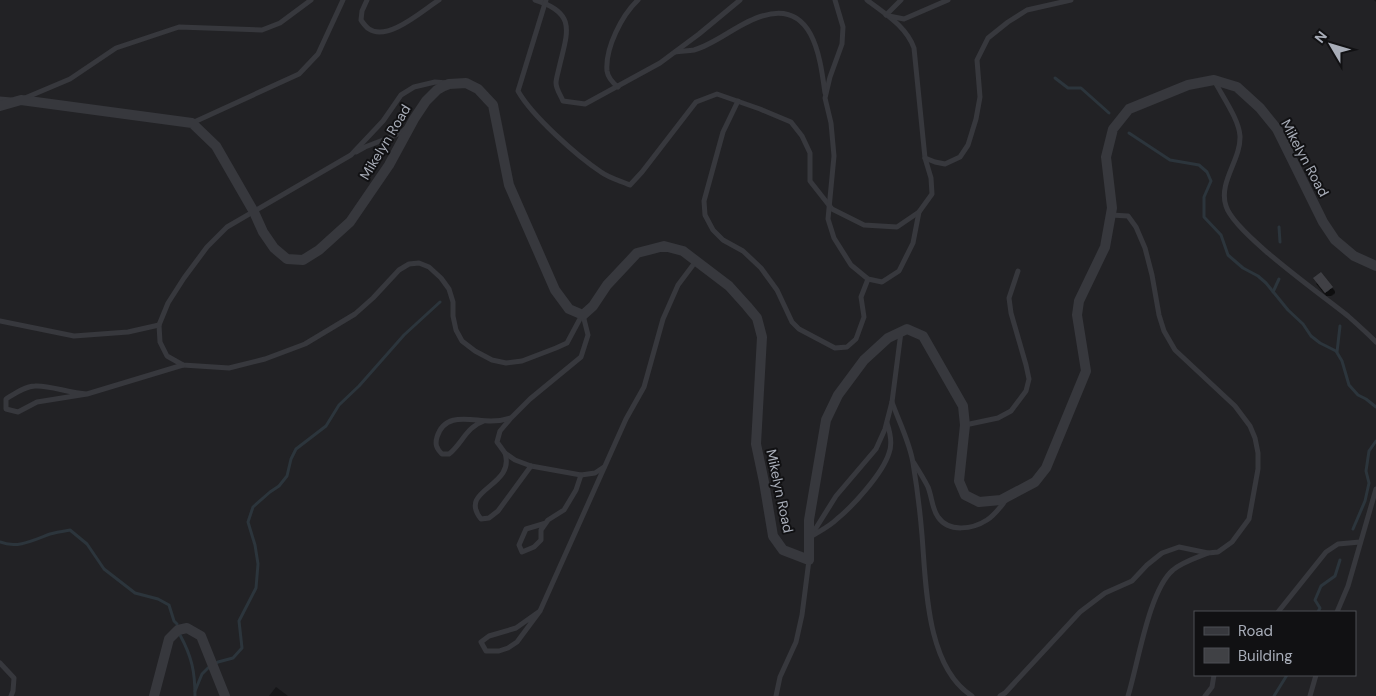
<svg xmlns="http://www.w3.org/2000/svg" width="1376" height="696" font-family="'DM Sans',sans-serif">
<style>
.built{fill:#222225;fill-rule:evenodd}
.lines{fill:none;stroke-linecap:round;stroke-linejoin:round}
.stream{stroke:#2c353c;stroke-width:3}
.building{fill:#404145;filter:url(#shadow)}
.service{stroke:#37383d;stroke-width:5}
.minor{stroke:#37383d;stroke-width:10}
.labels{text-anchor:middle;stroke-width:4;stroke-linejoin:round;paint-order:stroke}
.street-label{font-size:14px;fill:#a8adb8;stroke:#111113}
</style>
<defs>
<filter id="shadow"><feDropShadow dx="3" dy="5.5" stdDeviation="0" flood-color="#0009"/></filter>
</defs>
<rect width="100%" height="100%" fill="#161618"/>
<path class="built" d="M0 0H1374L1376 2V696H288L276 687 269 696H0ZM1195 612H1355V675H1195Z"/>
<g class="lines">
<g class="stream">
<path d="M1055 78 1068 88H1081L1109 113"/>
<path d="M1129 133 1170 160 1199 165 1207 172 1211 181 1204 197V217L1221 235 1228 255 1243 268 1258 276 1266 283 1288 310 1303 324 1311 336 1320 343 1336 351 1342 361 1349 385 1358 395 1366 399 1376 407"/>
<path d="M1279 227 1280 242"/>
<path d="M1273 292 1279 279"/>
<path d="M1337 352 1340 326"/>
<path d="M1353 529 1365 501 1369 483 1366 471 1369 451 1376 441"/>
<path d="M0 542C17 549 34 540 50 534 57 532 64 531 70 530L87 544 104 569 135 593 158 599 169 605 174 621 177 624"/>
<path d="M1318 612 1320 608 1315 600 1321 586 1335 576 1340 560"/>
<path d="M180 635C192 657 195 672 195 696"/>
<path d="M195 691 202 674 208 668 218 662 233 658 242 648 239 621 256 588 258 564 255 545 248 522 253 507 270 492 279 486 287 476 291 459 296 449 326 426 339 405 359 386 404 335 440 302"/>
<path d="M1274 696 1287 675"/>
</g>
</g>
<path class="building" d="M1321 272 1333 287 1325 293 1313 278Z"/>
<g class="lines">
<g class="service">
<path d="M367 0 362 11 361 20C363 23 366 27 369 29 388 42 423 10 439 0"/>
<path d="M535 0C578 13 567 33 559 68 558 73 556 79 556 83 556 89 561 96 563 101L585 104 660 63 699 34 740 0"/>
<path d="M546 0 518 91C532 116 577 156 601 172 609 178 621 181 630 185L642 172 696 102 717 94 760 109 791 122 802 136 810 153V181L832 209 864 225 897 227 919 212 932 194 931 178 925 158 914 48C906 26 885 14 867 0"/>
<path d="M835 0 843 27 842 44 830 77 825 98 831 123 834 156 828 219 834 238 851 265 868 279 882 282 899 271 913 243 919 212"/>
<path d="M886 15 901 0"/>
<path d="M889 16 904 19 948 0"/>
<path d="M675 52C681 51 688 51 694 50 716 44 740 22 762 16 813 0 820 56 825 93"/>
<path d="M1214 80C1222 96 1239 119 1240 136 1241 160 1218 182 1226 206 1234 233 1322 295 1348 316 1357 324 1367 333 1376 342"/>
<path d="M447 83 435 82 414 87 401 95 383 121 351 155 227 227 207 247 184 278 168 303 159 325 160 342 167 356 183 365 229 368 265 359 305 344 355 314 373 298 399 270 409 264 419 263 429 267 441 278 449 289 453 302V316L456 330 462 341 475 351 492 360 506 363 522 361 556 348 567 343 582 315"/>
<path d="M618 87C613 83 608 78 607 71 605 48 622 15 638 0"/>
<path d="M25 98 70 79 116 48 179 27 262 30 280 23 311 0"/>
<path d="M0 99 11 100"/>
<path d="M738 101 723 132 704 201 705 215 713 230 723 240 743 251 761 268 777 290 792 322 799 329 835 348 847 347 856 339 864 317 861 297 868 279"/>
<path d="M192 123 299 74 318 54 343 0"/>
<path d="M356 152 365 147 401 133 405 129"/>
<path d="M925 158 935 162 945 164 960 157 968 145 976 119 980 97 977 60 988 38 1008 22 1027 10 1071 0"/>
<path d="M583 315 588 335 581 357 530 399 511 418 500 431 497 442 505 453 515 460 531 466 581 475 595 473 604 467"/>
<path d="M0 321 74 336 128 332 159 325"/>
<path d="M87 394C69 393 49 385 35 386 25 386 14 394 6 399V409L18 412 37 402 87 394 183 365"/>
<path d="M892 402C899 422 910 443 913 463 917 487 920 511 922 535 926 584 926 667 972 696"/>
<path d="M484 421C466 427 462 444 449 454H442C436 448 435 444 437 437 445 411 471 421 491 421 497 421 504 420 510 418"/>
<path d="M965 425 998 418 1011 411 1026 391 1029 379 1026 365 1011 313 1009 298 1018 271"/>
<path d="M505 453C516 487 457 489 481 519L489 518 498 511 531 466"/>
<path d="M914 463C919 471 924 479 928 487 932 497 932 509 938 517 949 533 973 529 987 520 995 515 1001 506 1006 500"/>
<path d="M546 523 526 529 519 545 522 552 534 547 541 540V530L548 520 564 510 576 490 581 475"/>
<path d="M811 536 836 496 876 449 885 429 892 402 901 332"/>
<path d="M812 536C820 531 830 526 837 519 853 506 883 473 889 453 893 443 890 432 887 423"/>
<path d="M540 611 516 628 489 636 481 642 486 651H499L508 648 517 642 540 611 626 419 644 387 663 319 678 285 696 261"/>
<path d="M1278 612 1326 552 1338 544 1360 542"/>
<path d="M1337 612 1348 586 1376 489"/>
<path d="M0 663 14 678 13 691 11 696"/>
<path d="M776 696 780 677 796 642 802 615 809 560"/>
<path d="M1000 696 1005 693 1080 612 1105 593 1132 581 1147 565 1162 553 1179 547 1208 553 1218 552 1232 542 1249 519 1258 469V453L1255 438 1250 426 1235 406 1175 350 1164 331 1159 315 1152 275 1145 248 1136 227 1128 216 1111 215"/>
<path d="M1128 696C1138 664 1149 590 1173 570 1182 562 1196 558 1208 553"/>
<path d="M1205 696 1212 687 1214 675"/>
<path d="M1310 696 1316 675"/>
</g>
<g class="minor">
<path d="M0 106 21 100 192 123 216 146 254 212 263 232 274 248 287 259 303 260 319 250 350 222 389 165 414 119 426 101 437 90 444 86 449 84 466 83 478 89 493 105 509 185 555 290 569 309 583 315 593 306 607 285 637 253 664 246 683 251 729 286 747 306 757 318 762 337 756 444 764 482 773 536 783 550 809 560V520L826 420 838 395 864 360 888 338 907 329 923 336 963 406 965 425 959 481 965 495 979 502 1001 500 1035 482 1046 468 1086 371 1077 315 1079 301 1105 247 1112 208 1106 157 1113 129 1129 109 1188 85 1214 80 1237 87 1260 108 1277 129 1323 222 1335 240 1354 256 1376 266"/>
<path d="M154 696 169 639 178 630 187 628 201 636 225 696"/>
</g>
</g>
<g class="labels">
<g class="street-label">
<text transform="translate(385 142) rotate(-59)" y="5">Mikelyn Road</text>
<text transform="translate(1305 158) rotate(62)" y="5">Mikelyn Road</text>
<text transform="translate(780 491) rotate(78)" y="5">Mikelyn Road</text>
</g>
</g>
<rect x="1194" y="611" width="162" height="65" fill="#111113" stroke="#4d4f55"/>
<rect x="1204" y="627" width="25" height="8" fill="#37383d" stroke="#4d4f55"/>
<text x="1238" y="636" font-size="15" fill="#a8adb8">Road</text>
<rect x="1204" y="648" width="25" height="15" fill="#404145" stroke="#4d4f55"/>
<text x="1238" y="661" font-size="15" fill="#a8adb8">Building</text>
<g transform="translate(1331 45) rotate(308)" stroke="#111113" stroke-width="4" paint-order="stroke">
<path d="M0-4L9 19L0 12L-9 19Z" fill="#a8adb8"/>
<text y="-8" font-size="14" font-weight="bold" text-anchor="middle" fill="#a8adb8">N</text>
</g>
</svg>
